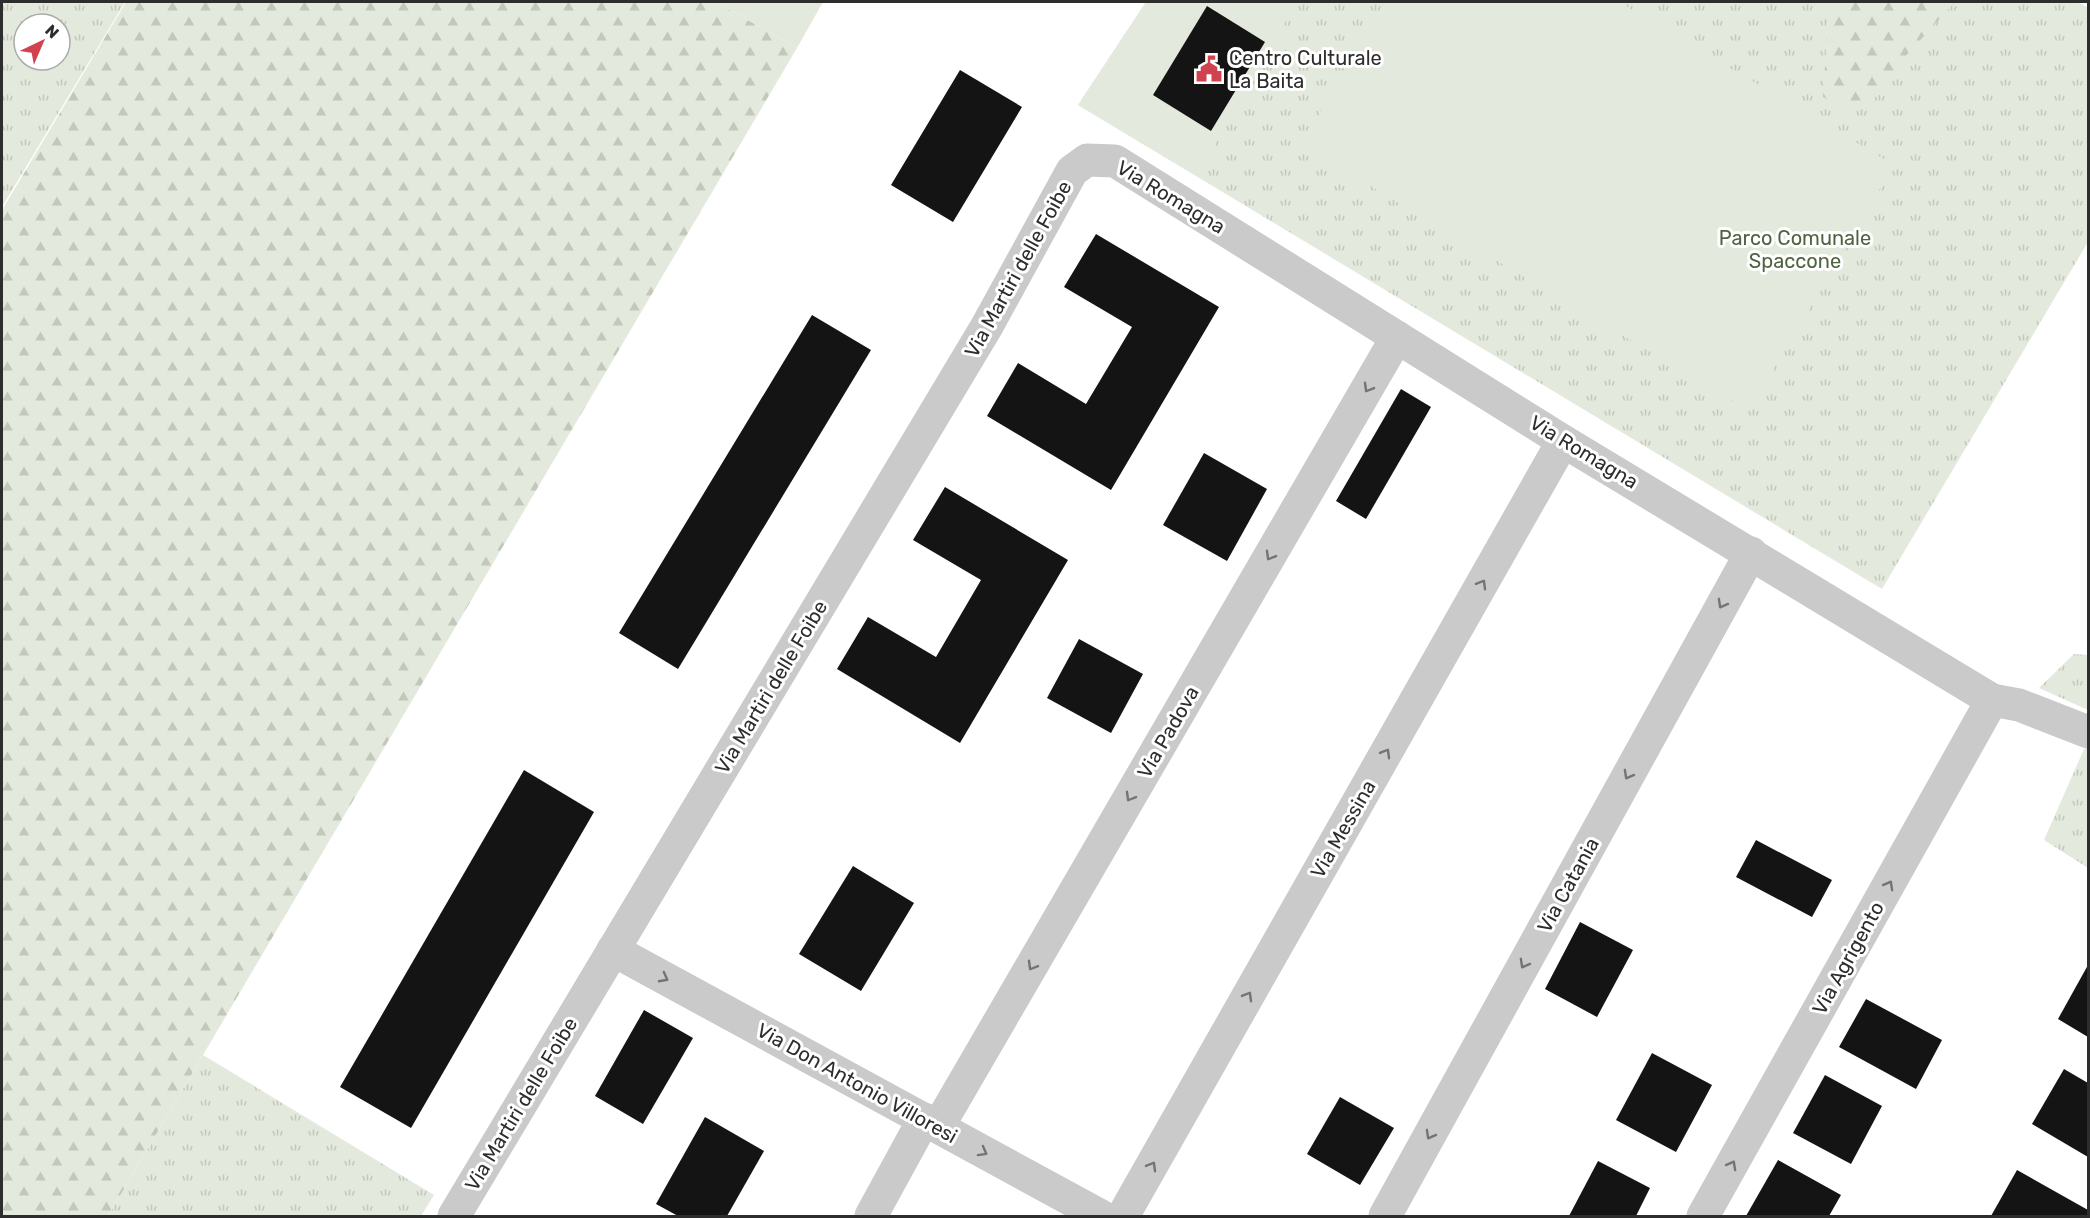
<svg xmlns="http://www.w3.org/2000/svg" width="2090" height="1218" font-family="Rubik,sans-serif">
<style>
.grass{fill:url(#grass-tufts);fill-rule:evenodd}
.forest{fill:url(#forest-firs)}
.garden{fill:#e3e9dc}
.building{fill:#141414}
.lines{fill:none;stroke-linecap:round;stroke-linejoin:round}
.minor{stroke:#cacaca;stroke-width:33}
.oneway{stroke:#747474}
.labels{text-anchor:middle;stroke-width:6;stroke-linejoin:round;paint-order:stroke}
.poi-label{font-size:20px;fill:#2d2d2d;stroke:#fff;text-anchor:start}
.street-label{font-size:20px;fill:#2d2d2d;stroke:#fff}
.park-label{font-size:20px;fill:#506340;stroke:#fff}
</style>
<defs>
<pattern id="grass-tufts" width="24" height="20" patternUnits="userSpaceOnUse" patternTransform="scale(1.5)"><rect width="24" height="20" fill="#e3e9dc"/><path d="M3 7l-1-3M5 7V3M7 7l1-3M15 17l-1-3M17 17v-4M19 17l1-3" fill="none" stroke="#c3c8bd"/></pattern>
<pattern id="forest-firs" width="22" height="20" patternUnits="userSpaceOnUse" patternTransform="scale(1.5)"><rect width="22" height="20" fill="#e3e9dc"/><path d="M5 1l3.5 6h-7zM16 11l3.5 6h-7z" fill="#c3c8bd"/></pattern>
</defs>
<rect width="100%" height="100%" fill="#fff"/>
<g class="grass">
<path d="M2 2H125L2 207ZM24 24H60V60H24Z"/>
<path d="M1146 2H2078L2088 8V242L1882 589 1078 105Z"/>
<path d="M2074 654 2088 655V710L2039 688Z"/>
<path d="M2088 740V868L2044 840Z"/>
<path d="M203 1055 434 1195 421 1216H108Z"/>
</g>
<g class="forest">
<path d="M126 2H716L797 48 108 1216H2V210Z"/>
<path d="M1829 2H1955L1902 60 1882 94 1848 109 1823 97Z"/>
</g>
<g class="garden">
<path d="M716 2H823L797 48Z"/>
<path d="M1146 2H1297L1197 176 1078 105Z"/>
<path d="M1385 2H1619L1894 165 1749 410 1301 145Z"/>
</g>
<g class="building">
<path d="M1207 6 1265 42 1211 131 1153 95Z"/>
<path d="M960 70 1022 107 953 222 891 185Z"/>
<path d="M1096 234 1219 307 1111 490 987 416 1018 363 1086 404 1132 327 1064 287Z"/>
<path d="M812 315 871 350 678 669 619 633Z"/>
<path d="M1401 389 1431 407 1366 519 1336 501Z"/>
<path d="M1204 453 1267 489 1227 561 1163 525Z"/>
<path d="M945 487 1068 560 960 743 837 669 868 617 936 657 981 580 913 540Z"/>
<path d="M1079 639 1143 674 1111 733 1047 698Z"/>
<path d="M524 770 594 812 411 1128 340 1087Z"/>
<path d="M1756 840 1832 880 1812 917 1736 877Z"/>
<path d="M853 866 914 903 861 991 799 954Z"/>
<path d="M1580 922 1633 950 1597 1017 1545 989Z"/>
<path d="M2088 965V1037L2058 1019Z"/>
<path d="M1866 999 1942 1040 1916 1089 1839 1047Z"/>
<path d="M644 1010 693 1038 643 1124 595 1096Z"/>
<path d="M1652 1053 1712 1085 1676 1152 1616 1120Z"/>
<path d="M2064 1069 2088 1083V1157L2032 1124Z"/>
<path d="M1825 1075 1882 1106 1851 1164 1793 1133Z"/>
<path d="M1340 1097 1394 1128 1360 1185 1307 1154Z"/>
<path d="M705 1117 764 1151 727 1216H678L656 1204Z"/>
<path d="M1778 1160 1841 1195 1829 1216H1746Z"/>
<path d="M1598 1161 1650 1188 1636 1216H1569Z"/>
<path d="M2017 1170 2088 1210V1216H1991Z"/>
</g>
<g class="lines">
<g class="minor">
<path d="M613 950 1101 1216"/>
<path d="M938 1127 1397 337"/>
<path d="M454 1216 987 326 1072 171 1087 160 1115 161 1563 441 1992 700 2019 705 2088 732"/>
<path d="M871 1216 924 1119"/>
<path d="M1123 1216 1563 441"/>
<path d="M1385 1216 1751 553"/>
<path d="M1703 1216 1992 700"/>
</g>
</g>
<defs><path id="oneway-chevron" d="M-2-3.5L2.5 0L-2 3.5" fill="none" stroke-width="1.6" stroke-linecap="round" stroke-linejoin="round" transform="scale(1.5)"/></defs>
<g class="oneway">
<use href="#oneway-chevron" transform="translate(1368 388) rotate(120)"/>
<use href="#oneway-chevron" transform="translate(1270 556) rotate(120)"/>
<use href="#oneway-chevron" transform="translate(1482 584) rotate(-60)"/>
<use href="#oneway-chevron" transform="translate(1722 604) rotate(119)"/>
<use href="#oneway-chevron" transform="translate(1386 753) rotate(-60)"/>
<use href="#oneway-chevron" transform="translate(1628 775) rotate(119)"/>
<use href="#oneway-chevron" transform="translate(1130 797) rotate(120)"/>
<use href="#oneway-chevron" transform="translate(1889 885) rotate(-61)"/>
<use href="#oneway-chevron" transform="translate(1524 964) rotate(119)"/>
<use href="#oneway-chevron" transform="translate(1032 966) rotate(120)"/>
<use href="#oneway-chevron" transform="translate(664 978) rotate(28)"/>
<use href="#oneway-chevron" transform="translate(1248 996) rotate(-60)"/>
<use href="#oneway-chevron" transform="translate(1430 1135) rotate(119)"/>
<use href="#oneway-chevron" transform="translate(983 1152) rotate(29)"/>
<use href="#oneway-chevron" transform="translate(1732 1165) rotate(-61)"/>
<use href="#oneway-chevron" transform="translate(1152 1166) rotate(-60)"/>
</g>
<defs>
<g id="civic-bare" transform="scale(2.07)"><path d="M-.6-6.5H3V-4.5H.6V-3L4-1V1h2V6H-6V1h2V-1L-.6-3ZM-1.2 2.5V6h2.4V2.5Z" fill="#d0434e" stroke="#fff" stroke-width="2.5" paint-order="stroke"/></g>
</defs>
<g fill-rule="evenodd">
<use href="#civic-bare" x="1209" y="69"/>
</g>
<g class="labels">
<g class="poi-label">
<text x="1229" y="65">Centro Culturale<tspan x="1229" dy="23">La Baita</tspan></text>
</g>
<g class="street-label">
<text transform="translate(1171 197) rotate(31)" y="7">Via Romagna</text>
<text transform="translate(1018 269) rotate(-61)" y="7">Via Martiri delle Foibe</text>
<text transform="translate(1584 452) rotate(31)" y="7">Via Romagna</text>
<text transform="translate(771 687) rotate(-59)" y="7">Via Martiri delle Foibe</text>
<text transform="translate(1168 732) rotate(-60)" y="7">Via Padova</text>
<text transform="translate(1343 829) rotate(-60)" y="7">Via Messina</text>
<text transform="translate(1568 885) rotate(-61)" y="7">Via Catania</text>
<text transform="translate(1848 958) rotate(-61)" y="7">Via Agrigento</text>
<text transform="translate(857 1083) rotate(29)" y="7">Via Don Antonio Villoresi</text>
<text transform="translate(521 1104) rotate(-59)" y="7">Via Martiri delle Foibe</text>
</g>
<g class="park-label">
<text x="1795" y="245">Parco Comunale<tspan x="1795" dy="23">Spaccone</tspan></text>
</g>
</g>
<rect width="2090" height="1218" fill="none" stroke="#2d2d2d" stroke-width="6"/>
<g transform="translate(42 42) rotate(44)"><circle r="28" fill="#ffffff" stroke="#ababab" stroke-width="1.5"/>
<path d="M0-4.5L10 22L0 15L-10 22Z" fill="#d0434e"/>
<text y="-9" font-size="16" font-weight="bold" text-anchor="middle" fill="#2d2d2d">N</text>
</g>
</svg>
